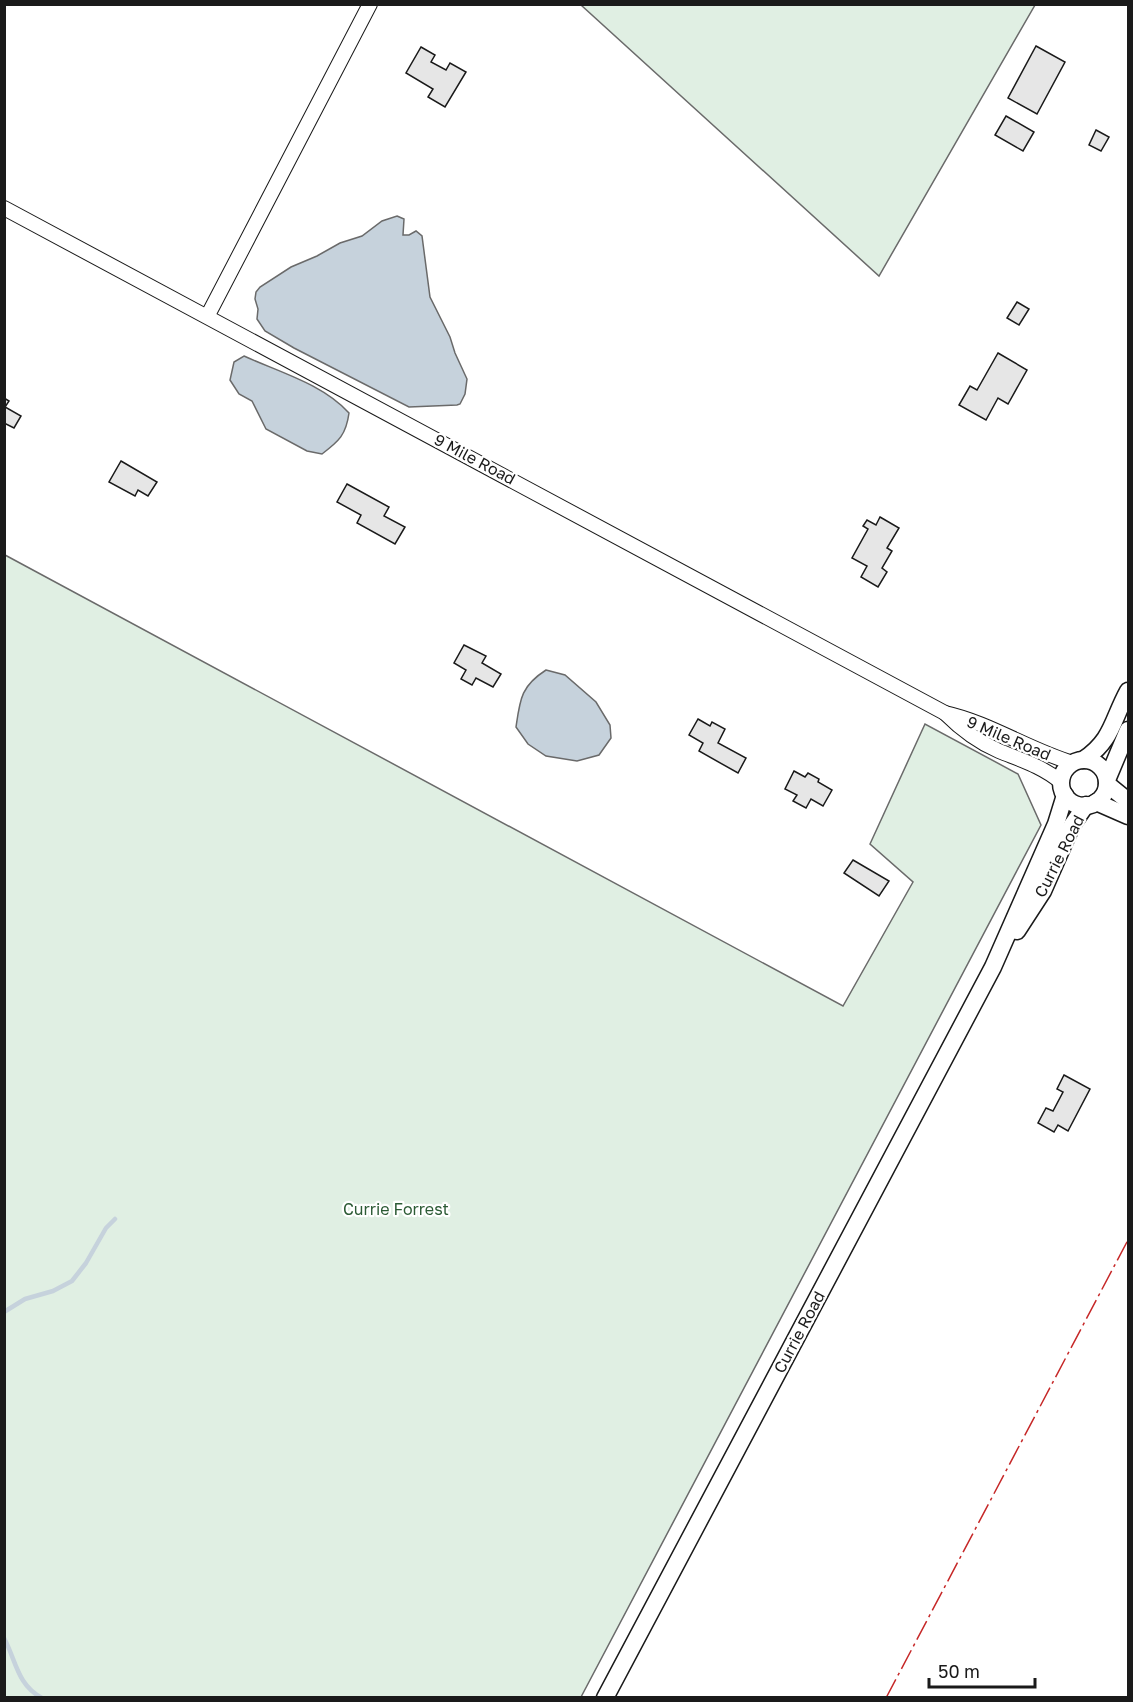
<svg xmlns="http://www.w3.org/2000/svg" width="1133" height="1702" font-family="'Golos Text',sans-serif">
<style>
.green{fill:#e0efe3;stroke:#6a6a6a;stroke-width:1.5}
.water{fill:#c6d2dc;stroke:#6a6a6a;stroke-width:1.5}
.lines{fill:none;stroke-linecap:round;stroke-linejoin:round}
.stream{stroke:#c6d2dc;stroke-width:4.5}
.building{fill:#e6e6e6;stroke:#1a1a1a;stroke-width:1.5}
.minor-casing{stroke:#1a1a1a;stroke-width:16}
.tertiary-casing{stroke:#1a1a1a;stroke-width:19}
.minor{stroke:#fff;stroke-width:14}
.tertiary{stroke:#fff;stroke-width:16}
.power{stroke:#c62828;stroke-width:1.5;stroke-dasharray:21 4.5 3 4.5;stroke-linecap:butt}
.labels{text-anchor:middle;stroke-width:4.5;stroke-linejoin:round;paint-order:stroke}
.street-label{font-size:16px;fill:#1a1a1a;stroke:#fff}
.park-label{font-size:16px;fill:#2b5a34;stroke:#fff}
</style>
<rect width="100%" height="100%" fill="#fff"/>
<g class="green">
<path d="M581 5H1035L879 276Z"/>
<path d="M5 555 843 1006 913 882 870 844 925 724 1018 774 1041 825 581 1697H5Z"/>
</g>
<g class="water">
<path d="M397 216 404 219 403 235H409L416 231 422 236 430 297 450 337 455 353 467 379 465 394 460 404 457 405 409 407 294 348 265 331 257 319 258 309 255 299 256 292 260 287 291 267 317 256 340 243 362 236 382 221Z"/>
<path d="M244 356C279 372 323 384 349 413 346 435 339 441 322 454L307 451 266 429 252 401 239 394 230 380 234 362Z"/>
<path d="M546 670 565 675 596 702 610 725 611 738 599 755 577 761 546 756 528 744 516 727C520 699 521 686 546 670Z"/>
</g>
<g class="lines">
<g class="stream">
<path d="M4 1312 25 1299 53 1291 72 1281 86 1263 106 1228 115 1219"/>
<path d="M4 1638C16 1660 17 1685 42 1698"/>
</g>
</g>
<g class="building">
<path d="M1036 46 1065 62 1037 114 1008 98Z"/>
<path d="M421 47 435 55 431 62 446 70 450 63 466 72 445 107 428 97 433 89 406 73Z"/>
<path d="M1006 116 1034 132 1023 151 995 135Z"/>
<path d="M1096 130 1109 137 1101 151 1089 145Z"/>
<path d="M1017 302 1029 309 1019 325 1007 318Z"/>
<path d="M998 353 1027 370 1008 404 998 398 986 420 959 405 970 386 977 390Z"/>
<path d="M4 398 9 401 5 407 21 416 14 428 4 423Z"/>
<path d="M121 461 157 482 148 496 138 490 135 496 109 482Z"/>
<path d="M347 484 389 507 384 516 405 527 395 544 357 523 361 515 337 502Z"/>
<path d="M880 517 899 528 887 548 892 551 882 568 887 572 878 587 861 577 867 566 852 558 868 529 863 526 867 520 876 525Z"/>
<path d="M464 645 486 656 482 663 501 674 493 687 476 678 472 685 461 679 466 670 454 663Z"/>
<path d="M698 719 710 726 712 722 725 729 718 743 746 758 738 773 699 751 703 743 689 735Z"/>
<path d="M794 771 805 777 808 773 819 779 818 782 832 790 823 806 811 799 806 808 793 801 797 795 785 789Z"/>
<path d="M853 860 889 881 879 896 844 873Z"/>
<path d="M1064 1075 1090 1089 1068 1131 1058 1125 1054 1132 1038 1123 1046 1108 1053 1111 1063 1092 1057 1089Z"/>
</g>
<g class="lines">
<g class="minor-casing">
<g id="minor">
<path d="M4 208 945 713C990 723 1029 750 1073 763"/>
<path d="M208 315 370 4"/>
<path d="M945 713C961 729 978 742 999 751 1021 760 1042 766 1061 782"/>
</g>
</g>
<g class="tertiary-casing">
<g id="tertiary">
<path d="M1083 760C1113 740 1112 720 1128 691"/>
<circle cx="1084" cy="783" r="23"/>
<path d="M1107 780 1128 730"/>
<path d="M1107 784 1128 801"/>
<path d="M1096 802 1128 816"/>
<path d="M1017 931 1043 891 1072 825 1086 805"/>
<path d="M605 1698 993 967 1056 824 1065 795"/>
</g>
</g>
<use href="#minor" class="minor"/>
<use href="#tertiary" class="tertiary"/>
<path class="power" d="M886 1698 1128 1240"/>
</g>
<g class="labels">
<g class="street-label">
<text transform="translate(475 459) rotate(28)" y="6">9 Mile Road</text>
<text transform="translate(1009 738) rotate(23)" y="6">9 Mile Road</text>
<text transform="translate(1059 856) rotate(-63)" y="6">Currie Road</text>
<text transform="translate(799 1332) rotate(-62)" y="6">Currie Road</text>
</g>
<g class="park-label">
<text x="396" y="1215">Currie Forrest</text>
</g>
</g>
<rect width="1133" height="1702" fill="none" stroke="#1a1a1a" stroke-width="12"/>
<path d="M929 1678v9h106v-9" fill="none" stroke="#1a1a1a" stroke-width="3"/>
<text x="938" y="1678" font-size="18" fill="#1a1a1a" stroke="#ffffff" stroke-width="4.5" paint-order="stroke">50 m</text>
</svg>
